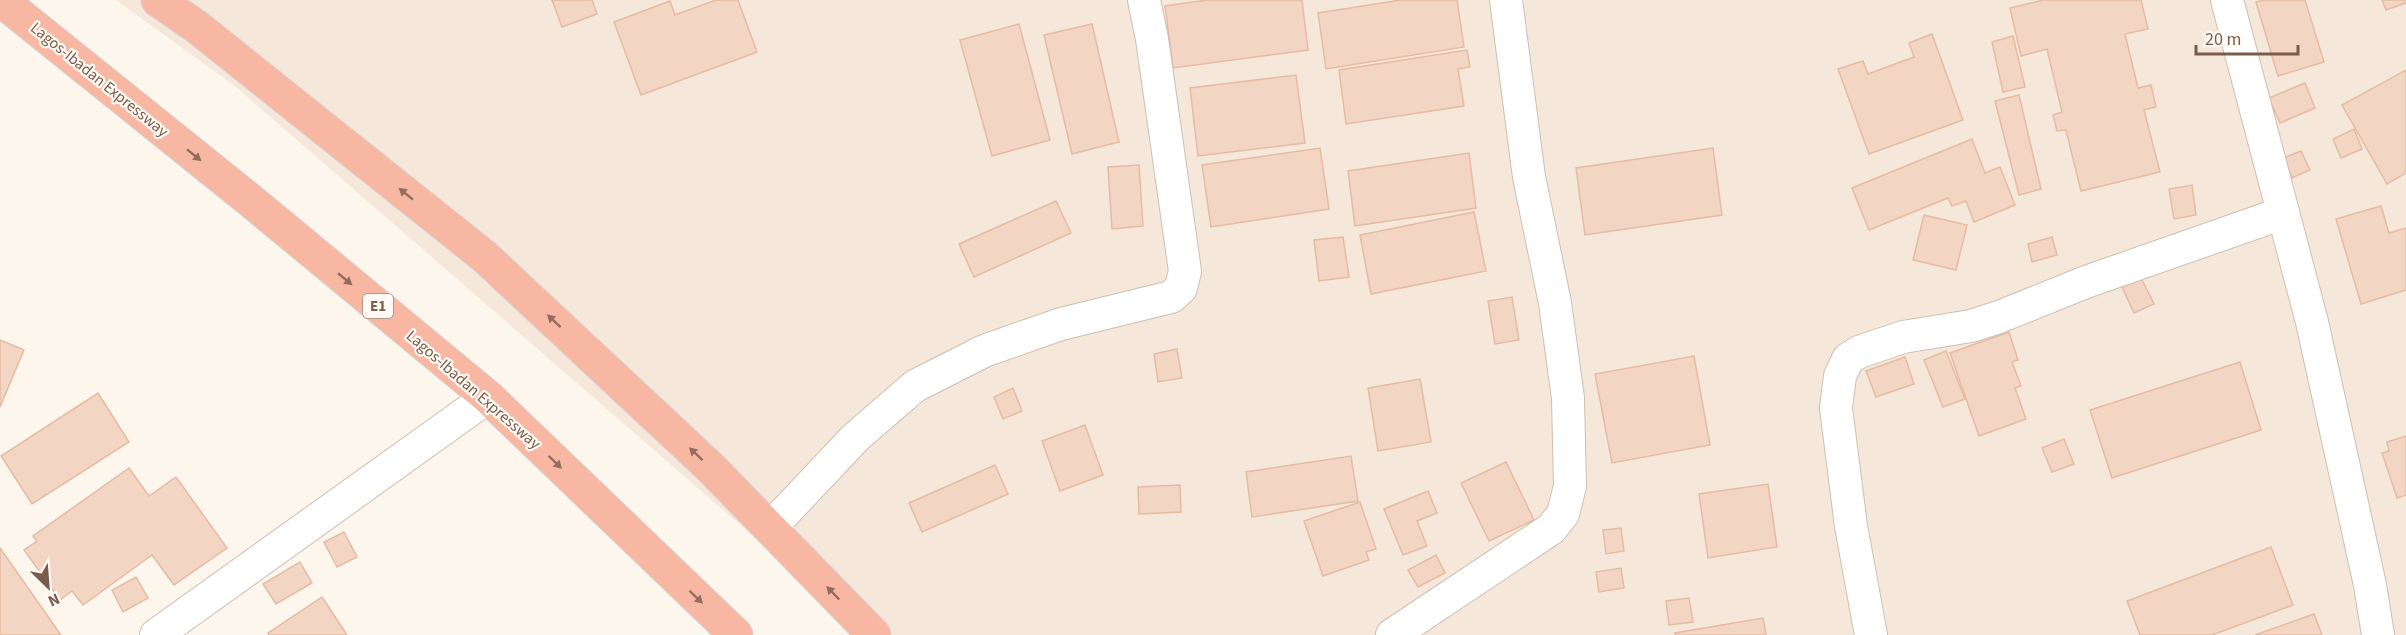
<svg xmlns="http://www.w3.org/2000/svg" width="2406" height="635" font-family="'Source Sans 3',sans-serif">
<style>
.residential{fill:#f5e8da}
.building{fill:#f3d5c3;stroke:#e6bba3;stroke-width:1.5}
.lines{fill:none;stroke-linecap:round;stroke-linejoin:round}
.street-casing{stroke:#d1beb0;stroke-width:34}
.highway-casing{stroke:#dad1cd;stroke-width:35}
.street{stroke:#fff;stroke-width:32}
.highway{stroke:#f7b7a3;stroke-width:33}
.oneway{fill:#936e5e}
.labels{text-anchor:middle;stroke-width:4.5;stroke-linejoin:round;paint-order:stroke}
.shield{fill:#fffaf3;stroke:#a28b7f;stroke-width:1.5}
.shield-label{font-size:15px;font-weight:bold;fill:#7a5c4d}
.street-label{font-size:16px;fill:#7a5c4d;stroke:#fffaf3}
</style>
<rect width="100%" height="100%" fill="#fdf6ec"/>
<path class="residential" d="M116 0H2406V635H867L236 87Z"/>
<g class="building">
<path d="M552 0H592L597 14 562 27Z"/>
<path d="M716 0H738L757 52 641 95 614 22 670 1 675 15Z"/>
<path d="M1207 0H1302L1308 50 1173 68 1165 6Z"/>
<path d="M1401 0H1457L1464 47 1326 69 1318 13Z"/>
<path d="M2043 0H2141L2148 29 2125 34 2138 88 2151 85 2156 107 2144 110 2160 172 2081 191 2066 130 2057 131 2053 115 2062 112 2047 49 2021 56 2010 8Z"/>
<path d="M2264 0H2305L2324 62 2278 76 2256 2Z"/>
<path d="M2382 0H2406V3L2386 10Z"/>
<path d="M1019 24 1050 140 992 156 960 40Z"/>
<path d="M1092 24 1119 142 1072 154 1044 35Z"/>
<path d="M1932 34 1963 120 1869 154 1838 69 1863 61 1868 74 1914 57 1909 43Z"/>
<path d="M2013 36 2025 87 2003 92 1992 42Z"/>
<path d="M1467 50 1470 67 1458 69 1464 106 1346 124 1339 70Z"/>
<path d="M2406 70V173L2387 184 2342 105Z"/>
<path d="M1296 75 1305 143 1198 156 1190 88Z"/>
<path d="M2305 83 2315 108 2280 123 2269 98Z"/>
<path d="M2019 95 2041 189 2019 195 1995 101Z"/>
<path d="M2354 129 2362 149 2341 158 2333 139Z"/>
<path d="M1972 139 1985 173 2000 167 2015 205 1974 222 1966 201 1952 206 1948 198 1869 230 1852 188Z"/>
<path d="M1320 148 1329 209 1211 227 1202 165Z"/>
<path d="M1713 148 1722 215 1585 235 1576 168Z"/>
<path d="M2301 151 2310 170 2292 178 2284 158Z"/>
<path d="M1469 153 1476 208 1355 226 1348 171Z"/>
<path d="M1139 165 1143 226 1112 229 1108 167Z"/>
<path d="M2192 185 2196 215 2174 219 2169 189Z"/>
<path d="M1056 201 1071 233 974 277 959 244Z"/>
<path d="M2381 206 2389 233 2406 228V290L2361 304 2336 219Z"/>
<path d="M1474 212 1486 271 1371 294 1360 235Z"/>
<path d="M1924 215 1967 225 1956 270 1913 260Z"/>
<path d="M1343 237 1349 277 1319 281 1314 240Z"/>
<path d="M2052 237 2057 255 2032 262 2028 244Z"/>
<path d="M2141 278 2154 304 2134 313 2122 287Z"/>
<path d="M1512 297 1519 340 1495 344 1488 301Z"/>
<path d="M2009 332 2018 360 2012 362 2021 386 2015 388 2026 419 1979 436 1950 353Z"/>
<path d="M0 340 24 350 0 407Z"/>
<path d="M1177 349 1182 378 1158 382 1154 354Z"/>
<path d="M1946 351 1965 399 1943 407 1924 360Z"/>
<path d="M1694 356 1710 445 1612 463 1595 374Z"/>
<path d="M1905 357 1914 384 1876 397 1866 371Z"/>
<path d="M2240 362 2261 430 2112 478 2090 410Z"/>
<path d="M1420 379 1431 442 1378 451 1368 388Z"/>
<path d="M1013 388 1022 411 1003 419 994 397Z"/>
<path d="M98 393 129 442 32 504 1 456Z"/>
<path d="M1085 425 1103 475 1060 491 1042 441Z"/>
<path d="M2406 436V495L2397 498 2382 453 2389 451 2387 442Z"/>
<path d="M2064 439 2074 464 2052 472 2042 448Z"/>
<path d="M1351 456 1358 501 1252 517 1246 472Z"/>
<path d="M1506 462 1534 520 1489 541 1461 483Z"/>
<path d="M995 465 1008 494 922 532 909 503Z"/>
<path d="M129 468 149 496 176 477 227 548 174 585 152 555 83 605 72 591 60 600 24 550 37 541 33 536Z"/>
<path d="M1768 484 1777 547 1708 558 1699 494Z"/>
<path d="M1180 485 1181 512 1139 514 1138 487Z"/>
<path d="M1428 491 1437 513 1417 521 1427 546 1403 555 1384 509Z"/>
<path d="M1360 502 1376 549 1366 552 1369 560 1323 576 1304 521Z"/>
<path d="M1621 528 1624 551 1606 554 1603 530Z"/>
<path d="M344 532 357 557 337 567 324 542Z"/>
<path d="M2271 547 2293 605 2212 635H2140L2127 601Z"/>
<path d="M0 548 61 635H0Z"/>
<path d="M1436 555 1445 573 1418 587 1408 570Z"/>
<path d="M300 562 312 583 276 604 263 584Z"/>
<path d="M1621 568 1624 588 1599 592 1596 572Z"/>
<path d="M136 577 148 598 123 612 112 590Z"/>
<path d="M322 597 347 635H269L268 633Z"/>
<path d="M1689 598 1693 622 1669 625 1666 601Z"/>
<path d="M2314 614 2322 635H2255Z"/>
<path d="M1763 618 1766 635H1675V633Z"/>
</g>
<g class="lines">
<g class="street-casing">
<g id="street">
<path d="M2227 0 2312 322 2370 585 2378 635"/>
<path d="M770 528 856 437 915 386 984 351 1061 324 1171 297 1181 288 1185 271 1152 39 1144 0"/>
<path d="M156 635 488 397"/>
<path d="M1392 635 1551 529 1563 514 1570 486 1568 398 1555 303 1529 177 1506 0"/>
<path d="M1871 635 1851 526 1836 408 1840 376 1848 359 1859 352 1903 337 1971 326 1999 317 2086 282 2283 213"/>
</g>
</g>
<g class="highway-casing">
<g id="highway">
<path d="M1 0 251 201 488 397 736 635"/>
<path d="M158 0 197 27 485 257 711 468 874 635"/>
</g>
</g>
<use href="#street" class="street"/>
<use href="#highway" class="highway"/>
</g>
<defs><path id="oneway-solid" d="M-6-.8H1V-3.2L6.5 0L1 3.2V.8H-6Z" transform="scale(1.5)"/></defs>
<g class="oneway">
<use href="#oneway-solid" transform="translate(194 155) rotate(39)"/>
<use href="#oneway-solid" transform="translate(406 194) rotate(-141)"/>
<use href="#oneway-solid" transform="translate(345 279) rotate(40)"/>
<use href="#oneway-solid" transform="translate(554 321) rotate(-137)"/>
<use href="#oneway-solid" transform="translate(696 454) rotate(-137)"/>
<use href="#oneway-solid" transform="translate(555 462) rotate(44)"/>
<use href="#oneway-solid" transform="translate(833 593) rotate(-134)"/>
<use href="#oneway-solid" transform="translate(696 597) rotate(44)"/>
</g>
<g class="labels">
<rect class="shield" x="363" y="294" width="30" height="24" rx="4.5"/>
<g class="shield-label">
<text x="378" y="311">E1</text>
</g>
<g class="street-label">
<text transform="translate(100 79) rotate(39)" y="6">Lagos-Ibadan Expressway</text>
<text transform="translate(474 389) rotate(41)" y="6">Lagos-Ibadan Expressway</text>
</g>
</g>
<g transform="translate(48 587) rotate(155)" stroke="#fffaf3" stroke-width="4.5" paint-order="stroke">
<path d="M0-4.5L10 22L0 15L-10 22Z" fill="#7a5c4d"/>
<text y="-9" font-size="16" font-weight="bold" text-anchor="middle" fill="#7a5c4d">N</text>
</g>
<path d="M2196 45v9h102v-9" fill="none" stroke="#7a5c4d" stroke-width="3"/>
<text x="2205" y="45" font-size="18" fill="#7a5c4d" stroke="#fffaf3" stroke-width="4.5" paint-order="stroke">20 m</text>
</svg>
